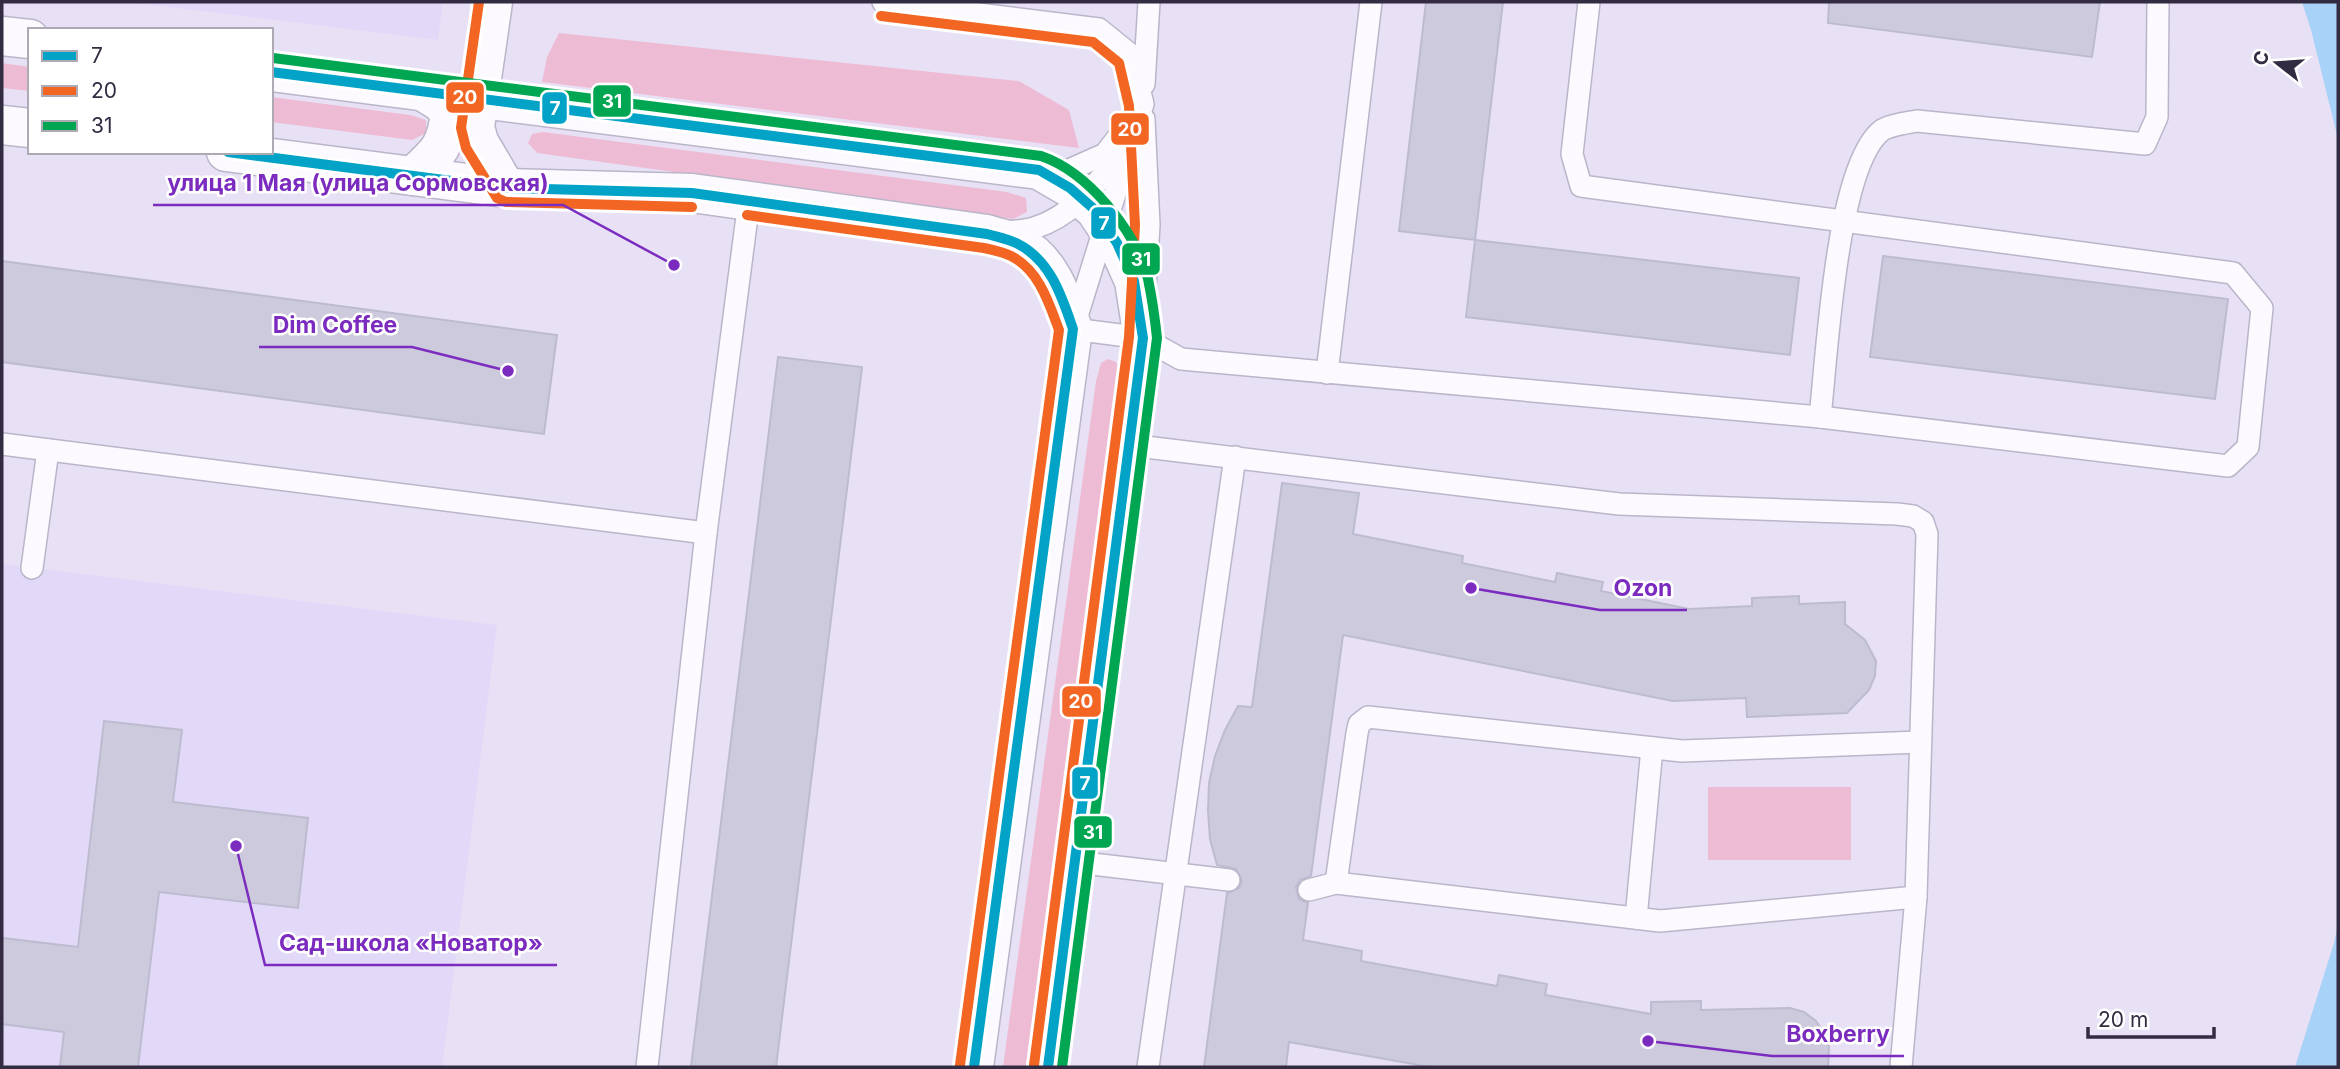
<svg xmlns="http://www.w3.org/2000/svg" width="2340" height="1069" font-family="Inter,sans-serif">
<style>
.built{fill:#e2d9f8}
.green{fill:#edbcd4}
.water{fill:#a8d2f7}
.building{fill:#cdcadd;stroke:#bdbbd0;stroke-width:2}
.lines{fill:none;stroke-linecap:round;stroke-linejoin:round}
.service-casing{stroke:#bbb5c9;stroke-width:24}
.minor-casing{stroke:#bbb5c9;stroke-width:41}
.secondary-casing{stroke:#bbb5c9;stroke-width:41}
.service{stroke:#fcfafe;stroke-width:21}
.minor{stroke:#fcfafe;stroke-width:38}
.secondary{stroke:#fcfafe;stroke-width:38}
.bus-1-casing{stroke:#fff;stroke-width:16}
.bus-2-casing{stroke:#fff;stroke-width:16}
.bus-3-casing{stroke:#fff;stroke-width:16}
.bus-1{stroke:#03a3c7;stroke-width:10}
.bus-2{stroke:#f26522;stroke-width:10}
.bus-3{stroke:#00a651;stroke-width:10}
.leader{fill:none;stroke:#7b2cbf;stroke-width:2.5}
.callout-dot{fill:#7b2cbf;stroke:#fff;stroke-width:2.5}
.callout-label{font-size:23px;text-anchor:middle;font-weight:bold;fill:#7b2cbf;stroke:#fff;stroke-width:5;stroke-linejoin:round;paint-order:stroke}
.line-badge{stroke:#fff;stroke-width:2.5}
.badge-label{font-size:19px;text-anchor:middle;font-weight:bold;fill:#fff}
</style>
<rect width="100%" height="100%" fill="#e8e1f6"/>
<g class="built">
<path d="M127 2H443L438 40Z"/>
<path d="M2 564 497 625 442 1067H2Z"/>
</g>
<g class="green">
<path d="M559 33 1019 81 1069 110 1079 148 542 82 547 57Z"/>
<path d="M2 63 30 67V91L2 88Z"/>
<path d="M271 97 410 115 426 120V133L412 140 271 122Z"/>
<path d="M543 132 1007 192 1026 198 1027 212 1013 219 537 153 528 143 532 134Z"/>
<path d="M1108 359 1116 362 1120 368 1026 1067H1003L1096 381 1101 363Z"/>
<rect x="1708" y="787" width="143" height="73"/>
</g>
<g class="water">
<path d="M2302 2H2338V139L2311 30Z"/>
<path d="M2338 925V1067H2295L2334 943Z"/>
</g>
<g class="building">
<path d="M1426 2H1503L1475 240 1399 231Z"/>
<path d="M1829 2H2100L2092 57 1828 23Z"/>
<path d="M1475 240 1799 278 1790 355 1466 317Z"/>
<path d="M1883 256 2228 299 2215 399 1870 357Z"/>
<path d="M2 261 557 335 544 434 2 362Z"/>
<path d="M778 357 862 367 776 1067H691Z"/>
<path d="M1282 483 1359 493 1353 534 1463 556 1462 563 1555 582 1557 573 1603 582 1601 591 1689 609 1752 606V598L1799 596V604L1845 602V624L1865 640 1876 661 1875 676 1869 690 1847 713 1747 717 1746 698 1673 701 1343 635 1311 876 1300 880 1296 887 1299 899 1308 903 1303 940 1362 951 1361 961 1497 986 1499 975 1547 984 1545 995 1651 1014V1002L1701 1001V1010L1790 1008 1804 1012 1816 1021 1824 1033 1829 1047 1828 1067H1430L1289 1042 1286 1067H1204L1227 893 1239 888 1242 881 1236 869 1217 865 1210 839 1208 811 1209 783 1215 756 1225 730 1238 706 1252 707Z"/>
<path d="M104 721 182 730 173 802 308 818 298 908 159 892 138 1067H60L64 1032 2 1024V938L78 947Z"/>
</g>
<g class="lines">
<g class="service-casing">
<g id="service">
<path d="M883 2 1099 29 1131 55 1143 104 1073 329 1143 338 1181 359 1820 417 2228 466 2248 447 2262 308 2233 273 1581 186 1572 154 1589 2"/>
<path d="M1144 84 1149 2"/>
<path d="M1144 119 1149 225 1145 290"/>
<path d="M1048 170H1069L1105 154 1119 136"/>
<path d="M1001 233C1012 231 1024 231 1034 228 1073 216 1096 184 1121 154L1124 147"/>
<path d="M1327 373 1371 2"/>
<path d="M1820 417C1827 356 1836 168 1881 131 1889 125 1907 123 1917 121L2145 144 2157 117 2158 2"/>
<path d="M2 444 706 533"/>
<path d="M1129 445 1619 504 1897 514 1913 516 1923 522 1927 534 1916 897 1901 1067"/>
<path d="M32 568 48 450"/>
<path d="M1075 862 1229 880"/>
<path d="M1336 883 1357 733 1359 724 1368 717 1682 751 1920 742"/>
<path d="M1309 890 1336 883 1660 921 1916 897"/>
<path d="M1636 918 1652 748"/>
<path d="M647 1067 706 533 749 201"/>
<path d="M1148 1067 1235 457"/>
</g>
</g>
<g class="minor-casing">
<g id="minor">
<path d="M493 2 475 127 479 142 506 188"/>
<path d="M413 176C438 153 446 147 450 113L440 102 422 91"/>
</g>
</g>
<g class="secondary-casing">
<g id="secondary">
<path d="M2 36 30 39"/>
<path d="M271 72 1039 170 1070 188 1095 210 1117 243 1134 281 1143 338 1048 1067"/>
<path d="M2 125 30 128"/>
<path d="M226 152 506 188 692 193 987 234C998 238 1010 239 1020 245 1051 261 1062 297 1073 329L974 1067"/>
</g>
</g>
<use href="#service" class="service"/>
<use href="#minor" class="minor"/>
<use href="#secondary" class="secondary"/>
<g class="bus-1-casing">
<g id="bus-1">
<path d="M271 72 1039 170 1070 188 1095 210 1117 243 1134 281 1143 338 1048 1067"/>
<path d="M228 152 506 188 692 193 987 234C997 237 1009 239 1018 244 1051 261 1062 297 1073 329L974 1067"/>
</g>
</g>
<g class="bus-2-casing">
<g id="bus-2">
<path d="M479 2 461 128 466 148 497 198 506 202 692 207"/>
<path d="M881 16 1093 42 1119 63 1129 106 1135 225 1129 337 1034 1065"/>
<path d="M747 215 984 248C993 250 1003 252 1011 256 1039 270 1049 303 1059 330L960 1065"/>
</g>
</g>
<g class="bus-3-casing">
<path id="bus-3" d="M273 58 1041 156C1088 172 1136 231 1148 279 1152 298 1155 319 1157 338L1062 1067"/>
</g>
<use href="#bus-1" class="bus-1"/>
<use href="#bus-2" class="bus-2"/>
<use href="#bus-3" class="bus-3"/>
</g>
<path class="leader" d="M674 265L563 205H153M508 371L412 347H259M1471 588L1600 610H1687M236 846L265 965H557M1648 1041L1772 1056H1904"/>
<g class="callout-dot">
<circle cx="674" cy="265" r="7"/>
<circle cx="508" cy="371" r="7"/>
<circle cx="1471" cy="588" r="7"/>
<circle cx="236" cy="846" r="7"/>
<circle cx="1648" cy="1041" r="7"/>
</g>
<g class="callout-label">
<text x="358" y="191">улица 1 Мая (улица Сормовская)</text>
<text x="335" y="333">Dim Coffee</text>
<text x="1643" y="596">Ozon</text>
<text x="411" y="951">Сад-школа «Новатор»</text>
<text x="1838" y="1042">Boxberry</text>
</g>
<g class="line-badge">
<rect x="445" y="81" width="40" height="33" rx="7" fill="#f26522"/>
<rect x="592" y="84" width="40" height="34" rx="7" fill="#00a651"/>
<rect x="541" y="91" width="27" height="34" rx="7" fill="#03a3c7"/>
<rect x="1110" y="112" width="40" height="34" rx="7" fill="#f26522"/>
<rect x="1090" y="206" width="27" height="34" rx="7" fill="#03a3c7"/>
<rect x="1121" y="242" width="40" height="34" rx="7" fill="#00a651"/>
<rect x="1061" y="685" width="41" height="33" rx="7" fill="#f26522"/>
<rect x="1071" y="766" width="28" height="34" rx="7" fill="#03a3c7"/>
<rect x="1073" y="815" width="40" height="34" rx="7" fill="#00a651"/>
</g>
<g class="badge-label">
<text x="465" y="104">20</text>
<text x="612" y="108">31</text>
<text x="555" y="115">7</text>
<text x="1130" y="136">20</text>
<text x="1104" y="230">7</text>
<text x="1141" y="266">31</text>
<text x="1081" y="708">20</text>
<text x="1085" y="790">7</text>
<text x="1093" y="839">31</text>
</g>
<rect width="2340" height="1069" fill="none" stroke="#332b42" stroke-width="7"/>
<rect x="28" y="28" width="245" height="126" fill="#ffffff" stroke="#adaab3" stroke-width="2"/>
<rect x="42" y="51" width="35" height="10" fill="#03a3c7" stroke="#adaab3" stroke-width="2"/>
<text x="91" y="63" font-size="21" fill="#332b42">7</text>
<rect x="42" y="86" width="35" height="10" fill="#f26522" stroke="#adaab3" stroke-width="2"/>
<text x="91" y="98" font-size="21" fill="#332b42">20</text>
<rect x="42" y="121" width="35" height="10" fill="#00a651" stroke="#adaab3" stroke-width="2"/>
<text x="91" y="133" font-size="21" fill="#332b42">31</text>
<g transform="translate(2277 63) rotate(287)" stroke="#ffffff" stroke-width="5" paint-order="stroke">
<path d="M0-5L12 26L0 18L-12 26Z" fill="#332b42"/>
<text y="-10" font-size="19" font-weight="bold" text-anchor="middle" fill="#332b42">С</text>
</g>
<path d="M2088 1027v10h126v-10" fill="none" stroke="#332b42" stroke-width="3.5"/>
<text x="2098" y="1027" font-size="21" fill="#332b42" stroke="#ffffff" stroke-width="5" paint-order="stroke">20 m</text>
</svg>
